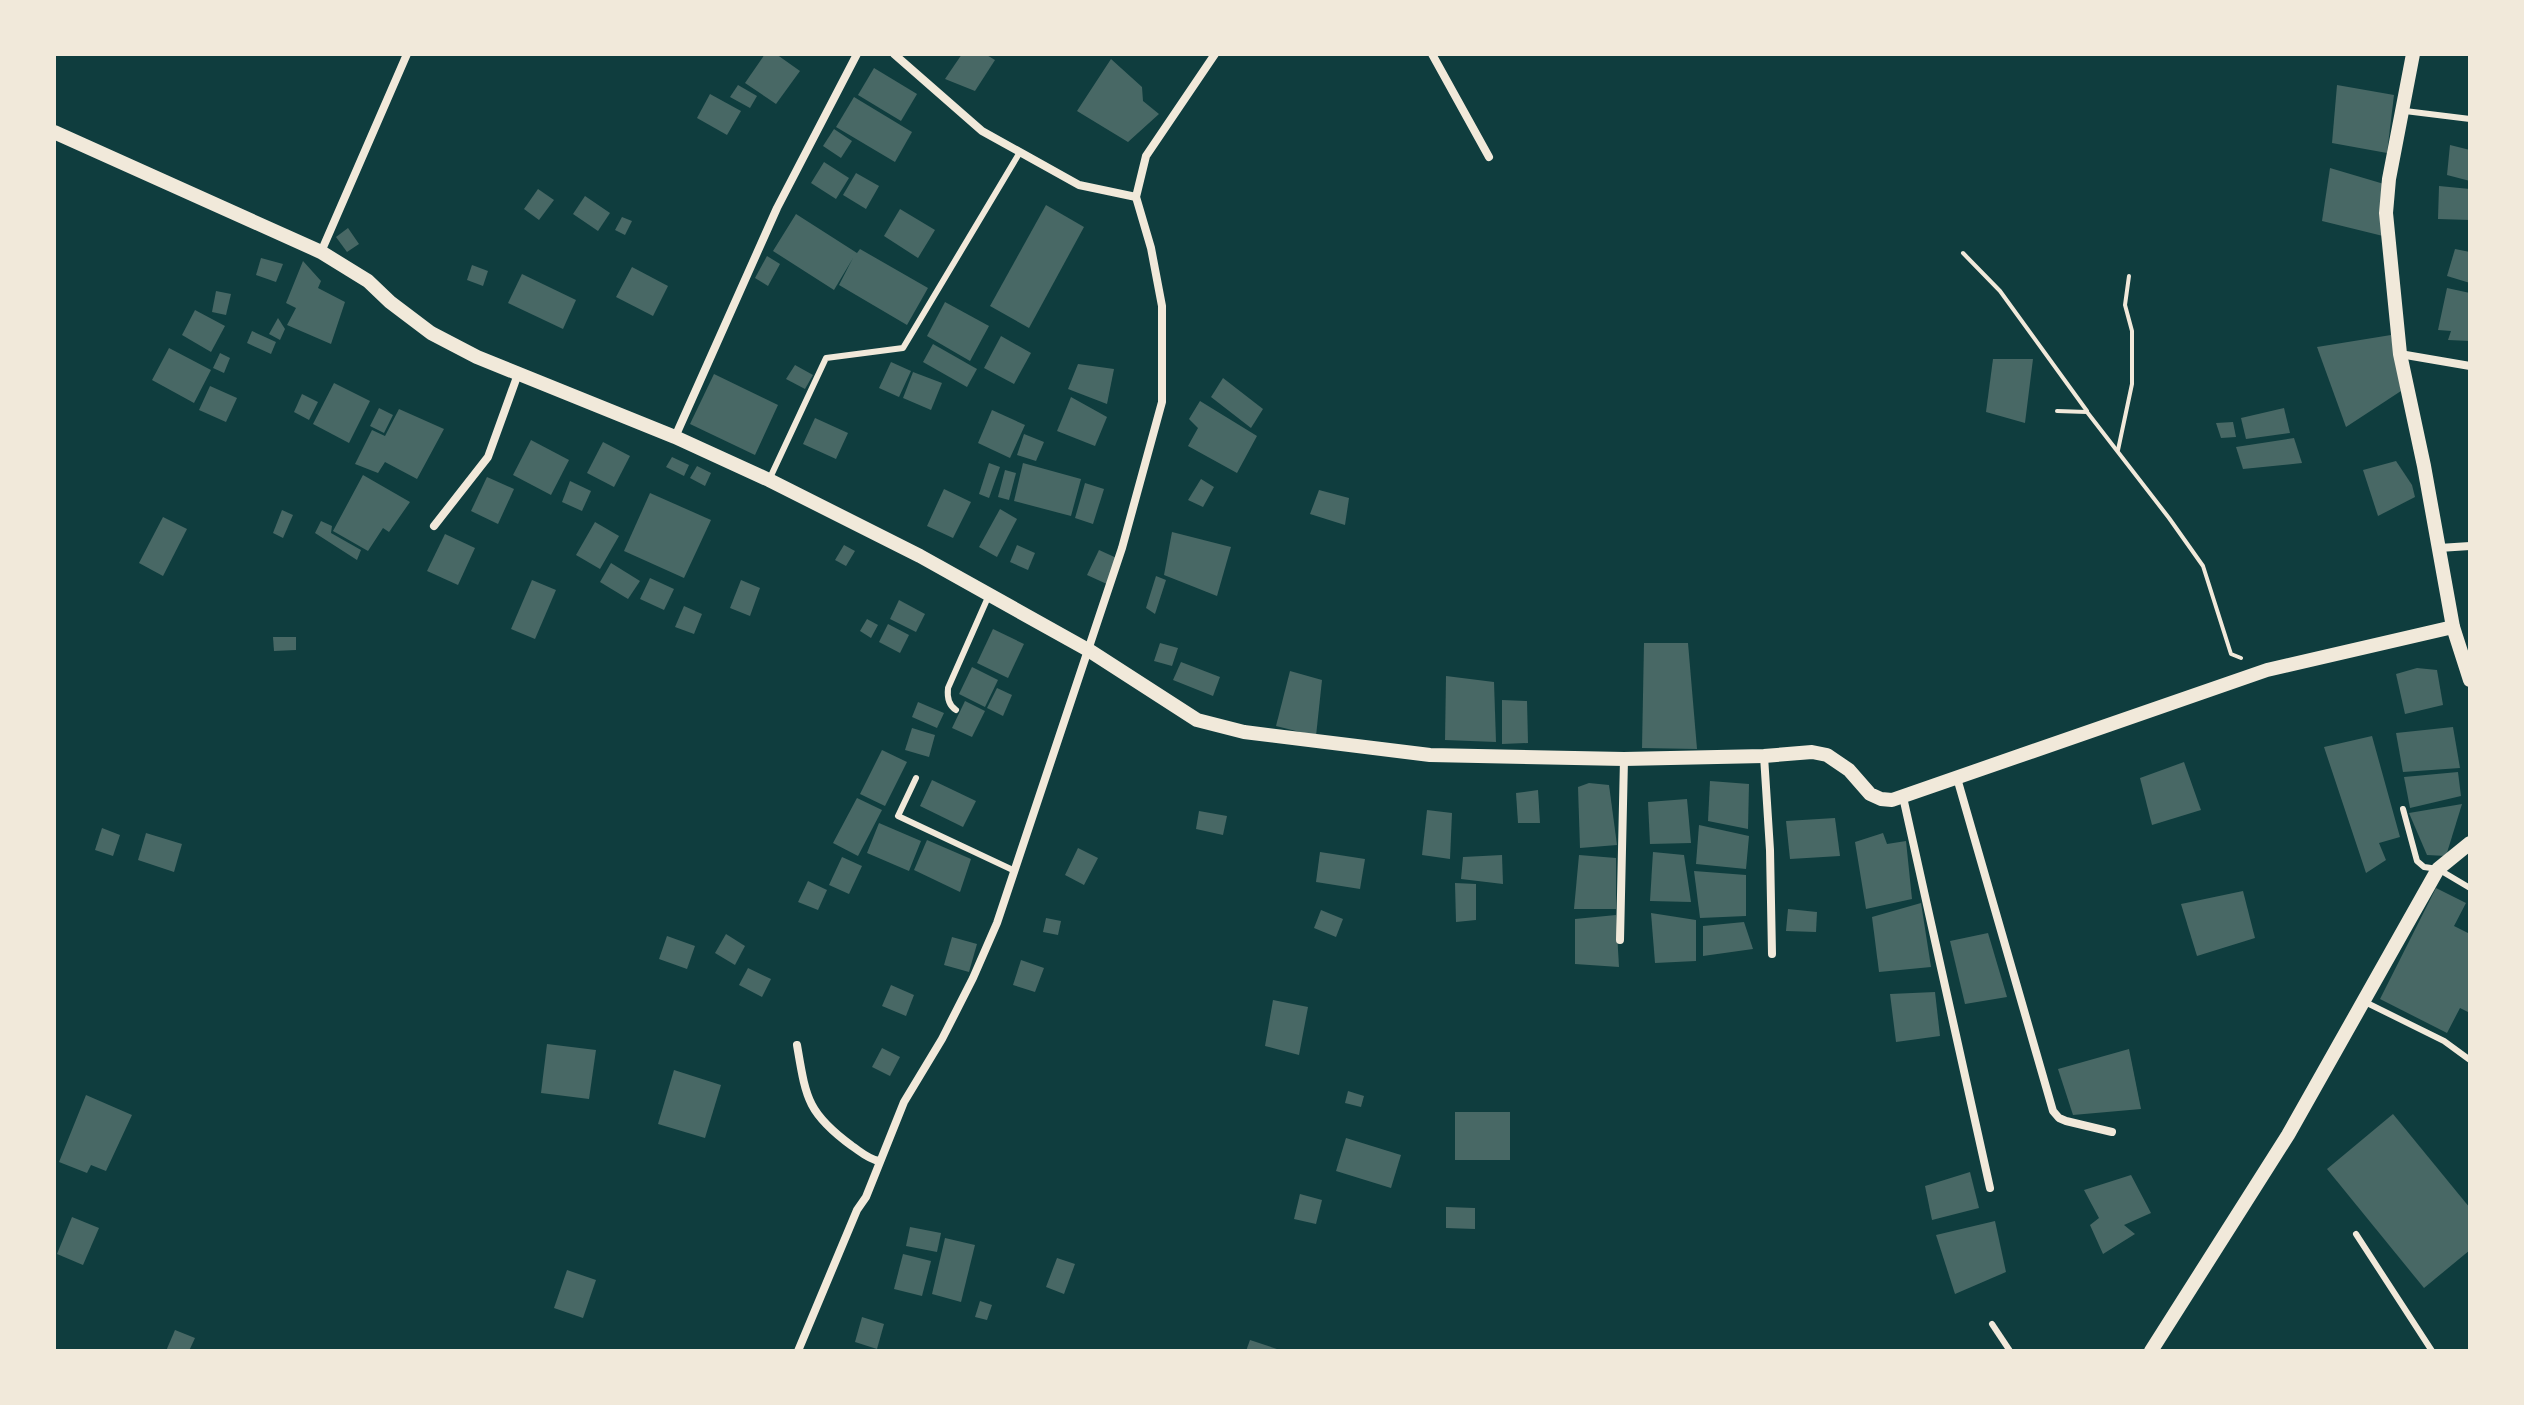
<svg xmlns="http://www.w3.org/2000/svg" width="2524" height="1405" font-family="Raleway,sans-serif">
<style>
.building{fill:#486865}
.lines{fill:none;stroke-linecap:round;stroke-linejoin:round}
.path{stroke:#f1e9da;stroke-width:4}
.service{stroke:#f1e9da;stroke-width:6}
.minor{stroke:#f1e9da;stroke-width:8}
.tertiary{stroke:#f1e9da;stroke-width:14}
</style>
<rect width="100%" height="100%" fill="#0f3d3e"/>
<g class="building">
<path d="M765 54H776L800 71 776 104 745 83Z"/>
<path d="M962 54H985L995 60 975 91 945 79Z"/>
<path d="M1111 59 1142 87 1143 101 1159 114 1128 142 1077 111Z"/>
<path d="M874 68 917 94 901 121 858 95Z"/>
<path d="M738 85 757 96 750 108 730 97Z"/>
<path d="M2337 85 2394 95 2387 153 2332 143Z"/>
<path d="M710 94 741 111 727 135 697 118Z"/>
<path d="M854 97 912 132 895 162 836 127Z"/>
<path d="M834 129 852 141 841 158 823 146Z"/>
<path d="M2450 145 2470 150V181L2447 175Z"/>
<path d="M824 162 849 178 836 199 811 183Z"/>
<path d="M2330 168 2384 184 2383 236 2322 221Z"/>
<path d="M856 173 879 186 866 209 843 195Z"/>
<path d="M2439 186 2470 189V220L2438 219Z"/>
<path d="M538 189 554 200 539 220 524 209Z"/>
<path d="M585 196 610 213 598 231 573 214Z"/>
<path d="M1046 205 1084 227 1029 328 990 306Z"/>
<path d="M900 209 935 230 918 258 884 236Z"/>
<path d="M796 214 857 253 860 249 928 288 907 325 839 285 853 258 834 290 773 251Z"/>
<path d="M622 217 632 221 625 235 615 230Z"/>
<path d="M348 228 359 244 347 252 336 237Z"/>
<path d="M2455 249 2470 252V283L2447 276Z"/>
<path d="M767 256 780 264 768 286 755 278Z"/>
<path d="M261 258 283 264 276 282 256 275Z"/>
<path d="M303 261 321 281 318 288 345 302 331 344 287 325 296 308 286 303Z"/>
<path d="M472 265 488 271 483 286 467 280Z"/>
<path d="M632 267 668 286 653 316 616 297Z"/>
<path d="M522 274 576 300 563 329 508 303Z"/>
<path d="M2447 288 2470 293V341L2448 340 2451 331 2438 330Z"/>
<path d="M216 291 231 294 226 315 212 312Z"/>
<path d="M945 302 989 326 970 361 927 336Z"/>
<path d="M195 310 225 326 211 352 182 335Z"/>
<path d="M278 318 285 329 280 340 269 334Z"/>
<path d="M252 331 276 342 271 354 247 343Z"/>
<path d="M2391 335 2401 391 2346 427 2317 347Z"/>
<path d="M1001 336 1031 353 1014 384 984 368Z"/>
<path d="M933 344 977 369 967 387 923 362Z"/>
<path d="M169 348 211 370 194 403 152 380Z"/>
<path d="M220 353 230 358 224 373 213 368Z"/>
<path d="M1993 359H2033L2025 423 1986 412Z"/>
<path d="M891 362 911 371 899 397 879 388Z"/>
<path d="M1078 364 1114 369 1107 404 1068 389Z"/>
<path d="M795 365 813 375 805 389 786 379Z"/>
<path d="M913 372 942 383 931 410 903 398Z"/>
<path d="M714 374 778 405 755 455 690 424Z"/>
<path d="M1223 378 1263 409 1251 428 1211 397Z"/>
<path d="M334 383 370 401 349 443 313 424Z"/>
<path d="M210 386 237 398 226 422 199 410Z"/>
<path d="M302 394 318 402 309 420 294 412Z"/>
<path d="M1071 397 1107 417 1095 446 1057 431Z"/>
<path d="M1200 401 1257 436 1237 473 1188 446 1198 428 1189 419Z"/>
<path d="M379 408 393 415 384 433 370 426Z"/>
<path d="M2284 408 2290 433 2246 439 2241 418Z"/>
<path d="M399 409 444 429 417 479 385 462 378 473 355 464 372 430 385 436Z"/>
<path d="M992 410 1025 425 1010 458 978 443Z"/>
<path d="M815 418 848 433 836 459 803 444Z"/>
<path d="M2233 422 2236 437 2221 438 2216 423Z"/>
<path d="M1024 434 1044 442 1036 461 1017 455Z"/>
<path d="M2294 438 2302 463 2243 469 2236 447Z"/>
<path d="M531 440 569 460 551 495 513 475Z"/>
<path d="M603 442 630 456 614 487 587 473Z"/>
<path d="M672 457 689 465 684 476 666 467Z"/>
<path d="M2396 461 2412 485 2415 497 2378 516 2363 470Z"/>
<path d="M989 463 1000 467 989 498 979 494Z"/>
<path d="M1023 463 1081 479 1071 516 1014 501Z"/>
<path d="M697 466 711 473 705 486 690 478Z"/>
<path d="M1005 470 1016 473 1009 500 998 497Z"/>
<path d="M363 475 410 502 389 532 383 528 368 551 333 531Z"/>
<path d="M487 477 514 489 498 524 471 511Z"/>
<path d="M1201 479 1214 487 1203 507 1188 500Z"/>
<path d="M570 481 591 491 582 511 562 502Z"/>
<path d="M1085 483 1104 489 1093 524 1075 518Z"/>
<path d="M944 489 971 502 953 538 927 526Z"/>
<path d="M1319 490 1349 498 1345 525 1310 514Z"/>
<path d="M650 493 711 520 684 578 624 551Z"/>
<path d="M1000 509 1017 519 997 557 979 547Z"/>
<path d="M282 510 293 515 283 538 273 533Z"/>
<path d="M163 517 187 529 163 576 139 563Z"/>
<path d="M321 521 332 526 331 533 361 550 357 560 315 533Z"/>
<path d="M595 522 619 536 600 569 576 555Z"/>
<path d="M1172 532 1231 547 1217 596 1164 575Z"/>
<path d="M445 534 475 548 458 585 427 571Z"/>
<path d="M844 545 855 551 846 566 835 560Z"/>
<path d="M1017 545 1035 553 1028 570 1010 562Z"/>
<path d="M1099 550 1121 560 1109 585 1087 575Z"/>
<path d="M611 563 640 581 628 599 600 582Z"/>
<path d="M1156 576 1166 580 1155 614 1146 608Z"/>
<path d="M650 578 674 589 664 610 640 599Z"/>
<path d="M532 580 556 590 535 639 511 629Z"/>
<path d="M741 580 760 588 750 616 730 608Z"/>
<path d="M899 600 925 614 916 632 890 619Z"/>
<path d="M684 606 702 614 694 634 675 627Z"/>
<path d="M867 619 878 625 871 638 860 631Z"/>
<path d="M888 624 909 635 900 653 879 642Z"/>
<path d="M993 629 1024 644 1008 678 977 663Z"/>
<path d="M273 637H296V650L274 651Z"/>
<path d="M1160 643 1178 648 1172 666 1154 661Z"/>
<path d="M1644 643H1688L1697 749 1642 748Z"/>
<path d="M1181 662 1220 677 1213 696 1173 680Z"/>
<path d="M972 667 998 680 985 707 959 694Z"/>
<path d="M2417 668 2437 670 2443 705 2405 714 2396 674Z"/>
<path d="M1290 671 1322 680 1316 736 1276 726Z"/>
<path d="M1446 676 1494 682 1496 742 1445 740Z"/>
<path d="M997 688 1012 695 1003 716 987 708Z"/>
<path d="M1502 700 1527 701 1528 743 1502 744Z"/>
<path d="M965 701 985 711 972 737 952 728Z"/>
<path d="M918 702 944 713 937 728 912 717Z"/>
<path d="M2453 727 2460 768 2403 772 2396 733Z"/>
<path d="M912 728 935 735 929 757 905 750Z"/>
<path d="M2372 736 2400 837 2379 843 2386 860 2366 873 2324 747Z"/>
<path d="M882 750 907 762 885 806 860 794Z"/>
<path d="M2184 762 2201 810 2152 825 2140 778Z"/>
<path d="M2458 772 2461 796 2410 808 2404 777Z"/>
<path d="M932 780 976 801 963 827 920 806Z"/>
<path d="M1710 781 1749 784 1748 829 1708 821Z"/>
<path d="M1589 783 1609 785 1617 845 1580 848 1578 787Z"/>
<path d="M1538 790 1540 823H1518L1516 793Z"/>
<path d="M857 798 882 810 858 856 833 843Z"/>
<path d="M1687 799 1691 843 1650 844 1648 802Z"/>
<path d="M2462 804 2446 856 2427 855 2409 813Z"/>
<path d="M1427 810 1452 813 1450 859 1422 855Z"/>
<path d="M1199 811 1227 816 1223 835 1196 829Z"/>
<path d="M1835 818 1840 856 1790 859 1786 821Z"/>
<path d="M879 823 921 841 909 871 867 853Z"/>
<path d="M1699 825 1749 836 1746 869 1696 864Z"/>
<path d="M102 828 120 835 113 856 95 850Z"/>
<path d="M146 833 182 844 174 872 138 860Z"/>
<path d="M1883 833 1887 844 1906 841 1912 899 1866 909 1855 842Z"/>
<path d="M927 840 971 859 960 892 914 870Z"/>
<path d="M1078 848 1098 858 1084 885 1065 875Z"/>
<path d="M1320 852 1365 859 1360 889 1316 882Z"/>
<path d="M1653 852 1684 855 1691 902 1650 901Z"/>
<path d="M1502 855 1503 884 1461 879 1463 857Z"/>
<path d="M1579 855 1616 858V909H1574Z"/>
<path d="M842 857 862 866 849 894 829 885Z"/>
<path d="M1694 871 1746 875V916L1700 918Z"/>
<path d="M808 881 827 890 818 910 798 902Z"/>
<path d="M1455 883 1476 884V920L1456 922Z"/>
<path d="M2436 888 2466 903 2454 926 2470 934V1013L2460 1008 2447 1033 2380 999Z"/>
<path d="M2243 891 2255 938 2197 956 2181 904Z"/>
<path d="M1921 903 1931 967 1879 972 1872 917Z"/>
<path d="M1788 909 1817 912 1816 932 1786 931Z"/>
<path d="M1321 910 1343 919 1336 937 1314 928Z"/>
<path d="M1651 913 1696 920V961L1655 963Z"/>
<path d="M1616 915 1619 967 1575 964V919Z"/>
<path d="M1046 918 1061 921 1058 935 1043 932Z"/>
<path d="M1744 922 1753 949 1703 956V926Z"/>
<path d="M1988 933 2007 997 1965 1004 1950 941Z"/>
<path d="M726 934 745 946 735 965 715 953Z"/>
<path d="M667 936 695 946 687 969 659 959Z"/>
<path d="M952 937 977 944 969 972 944 965Z"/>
<path d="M1021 960 1044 968 1035 992 1013 985Z"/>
<path d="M748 968 771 979 762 997 739 985Z"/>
<path d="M891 985 914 995 906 1016 882 1006Z"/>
<path d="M1935 992 1940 1036 1896 1042 1890 994Z"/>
<path d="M1273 1000 1308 1007 1299 1055 1265 1046Z"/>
<path d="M547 1044 596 1050 589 1099 541 1093Z"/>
<path d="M882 1048 900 1057 890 1076 872 1067Z"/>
<path d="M2129 1049 2141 1109 2073 1115 2058 1069Z"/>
<path d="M674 1070 721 1085 705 1138 658 1124Z"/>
<path d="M1348 1091 1364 1096 1361 1107 1345 1103Z"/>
<path d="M86 1095 132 1115 106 1171 91 1165 87 1173 59 1162Z"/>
<rect x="1455" y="1112" width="55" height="48"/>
<path d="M2393 1114 2470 1208V1250L2424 1288 2327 1169Z"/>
<path d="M1346 1138 1401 1155 1391 1188 1336 1171Z"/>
<path d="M1970 1172 1979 1208 1932 1220 1925 1186Z"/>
<path d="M2131 1175 2151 1213 2124 1225 2135 1234 2103 1254 2090 1225 2099 1218 2084 1190Z"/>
<path d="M1300 1194 1322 1200 1316 1224 1294 1219Z"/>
<path d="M1446 1207 1475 1208V1229L1446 1228Z"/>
<path d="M72 1217 99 1228 83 1265 57 1254Z"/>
<path d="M1995 1221 2006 1272 1955 1294 1936 1235Z"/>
<path d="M910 1227 941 1233 937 1252 906 1246Z"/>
<path d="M945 1238 975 1245 961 1302 932 1294Z"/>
<path d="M903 1254 931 1261 922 1296 894 1289Z"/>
<path d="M1057 1258 1075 1264 1064 1294 1046 1287Z"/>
<path d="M567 1270 596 1280 583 1318 554 1308Z"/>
<path d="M980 1301 992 1305 987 1320 975 1317Z"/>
<path d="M862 1317 884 1324 877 1349 855 1342Z"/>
<path d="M175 1330 195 1338 189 1351H166Z"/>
<path d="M1250 1340 1280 1350V1351H1246Z"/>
</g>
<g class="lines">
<g class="path">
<path d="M1963 253 2000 291 2087 411"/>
<path d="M2057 411 2087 412 2169 518 2203 566 2231 654 2241 658"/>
<path d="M2118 450 2132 384V331L2125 305 2129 276"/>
</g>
<g class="service">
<path d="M2405 111 2470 119"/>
<path d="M769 480 826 358 903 348 1020 152"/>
<path d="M956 710C948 705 947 697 948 688L989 595"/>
<path d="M916 778 898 816 1015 871"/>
<path d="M2403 809 2417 861 2424 867 2438 869 2470 888"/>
<path d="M2363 1001 2444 1041 2470 1060"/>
<path d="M2356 1234 2432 1351"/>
<path d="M1992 1324 2010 1351"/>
</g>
<g class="minor">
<path d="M894 54 982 131 1079 185 1136 197"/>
<path d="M1432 54 1489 157"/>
<path d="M321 252 407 54"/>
<path d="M2400 354 2470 366"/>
<path d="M675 437 777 208 857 54"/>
<path d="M434 526 488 457 518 374"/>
<path d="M2439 548 2470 546"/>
<path d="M1764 756 1770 850 1772 954"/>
<path d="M1957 778 2053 1111 2059 1118 2066 1121 2112 1132"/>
<path d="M1903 797 1990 1188"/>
<path d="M1620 940 1624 759"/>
<path d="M797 1045C806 1098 807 1113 852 1146 861 1152 868 1159 879 1161"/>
<path d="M798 1351 857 1210 866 1197 904 1102 942 1039 973 978 997 923 1122 548 1162 402V306L1151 248 1136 197 1146 156 1215 54"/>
</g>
<g class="tertiary">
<path d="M2413 54 2389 179 2386 213 2400 354 2424 466 2453 627 2470 680"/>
<path d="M54 132 321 252 368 281 390 302 431 333 477 357 675 437 769 480 920 556 1090 651 1197 720 1244 732 1430 755 1624 759 1764 756 1812 752 1827 755 1849 770 1870 794 1881 799 1892 800 2267 670 2453 627"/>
<path d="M2151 1351 2288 1135 2438 869 2470 843"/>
</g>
</g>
<rect width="2524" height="1405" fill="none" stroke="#f1e9da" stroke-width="112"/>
</svg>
